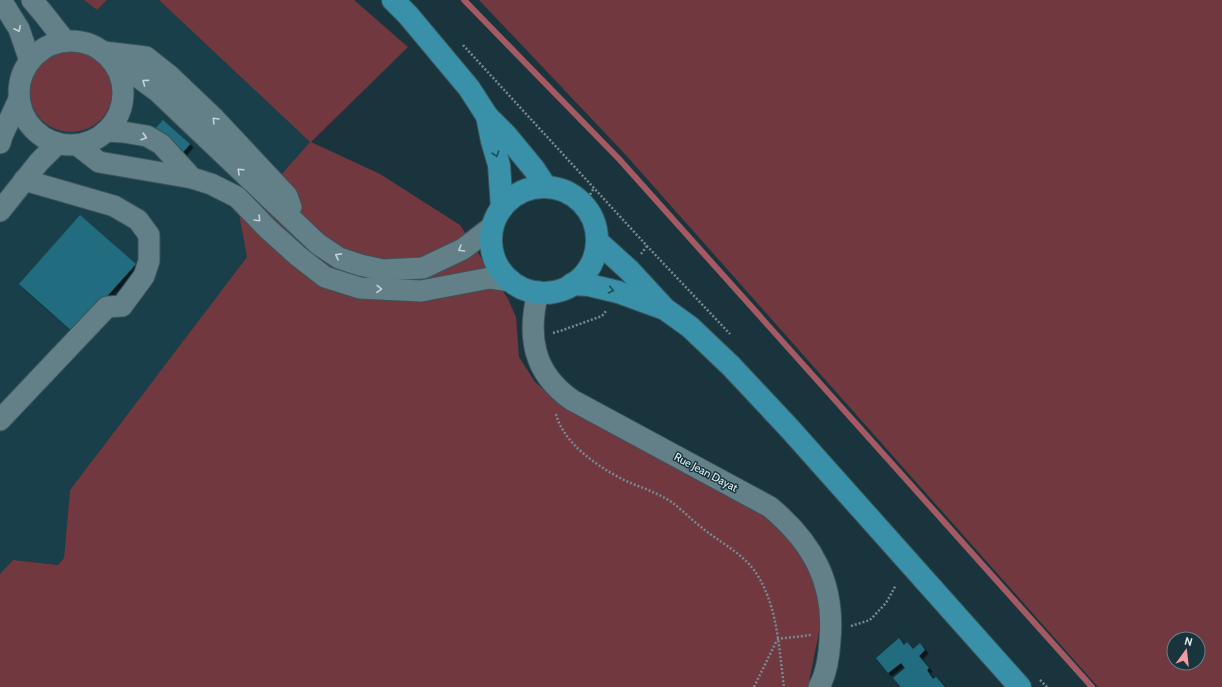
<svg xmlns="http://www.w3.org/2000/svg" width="1222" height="687" font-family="Cabin,sans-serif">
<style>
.built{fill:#193f4a}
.green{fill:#72383f;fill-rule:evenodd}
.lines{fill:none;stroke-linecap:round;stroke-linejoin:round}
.stream{stroke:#a55a63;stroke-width:6}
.building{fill:#206c80;filter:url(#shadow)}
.minor-casing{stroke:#3b5359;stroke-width:23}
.major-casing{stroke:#3b5359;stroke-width:24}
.path{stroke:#748a91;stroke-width:2.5;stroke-dasharray:2 2;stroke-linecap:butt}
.minor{stroke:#638089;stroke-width:21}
.major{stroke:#3891a8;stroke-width:22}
.oneway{stroke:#c0d3d9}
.oneway2{stroke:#214b57}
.labels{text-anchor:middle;stroke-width:3;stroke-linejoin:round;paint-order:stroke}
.street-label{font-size:11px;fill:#dfeff4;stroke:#19343c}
</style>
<defs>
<filter id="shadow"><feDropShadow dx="3.5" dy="3.5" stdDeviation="0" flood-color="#0009"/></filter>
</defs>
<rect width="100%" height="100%" fill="#19343c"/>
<path class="built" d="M0 0H84L97 10 107 0H159L310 142 280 176 239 214 247 257 70 490 64 558 58 565 13 560 0 574Z"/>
<g class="green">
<path d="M84 0H107L97 10Z"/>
<path d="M159 0H354L408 47 311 142 380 174 460 225 508 299 516 317 519 357 535 382 563 406 753 506 791 539 814 579 821 622 808 687H0V574L13 560 58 565 64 558 70 490 247 257 239 214 280 176 310 142Z"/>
<path d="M479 0H1222V687H1098L624 153ZM1174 639H1198V663H1174Z"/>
<circle cx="71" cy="90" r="42"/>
</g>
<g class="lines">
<path class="stream" d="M464 0 619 159 1092 687"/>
</g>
<g class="building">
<path d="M163 120 190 144 181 155 154 130Z"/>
<path d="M80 215 136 264 74 333 19 284Z"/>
<path d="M899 638 904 645 907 642 913 649 920 643 925 650 919 656 929 668 927 670 933 679 936 677 945 687H901L893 678 905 668 901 663 888 673 876 658Z"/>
</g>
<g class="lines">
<g class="minor-casing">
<g id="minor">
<path d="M1 0 19 29 30 61"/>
<path d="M32 0 43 13 65 41"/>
<circle cx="71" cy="93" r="52"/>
<path d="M104 52 157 91 318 244 339 258 360 265 383 270 423 268 463 249 493 226"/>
<path d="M104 52 146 57 170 76 213 117 287 196 291 207"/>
<path d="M106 131 123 132 147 136 161 144 192 178 211 184 237 197 268 229 298 256 325 277 360 288 421 291 490 278 511 281"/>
<path d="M0 143 2 136 19 99"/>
<path d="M77 145 99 162 192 178"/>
<path d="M0 211 39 162 57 144"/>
<path d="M538 292C527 336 533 373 572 400L770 507C813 543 835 583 830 640 829 656 827 673 819 687"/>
<path d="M0 420 107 307 122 306 144 276 149 261V235L138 220 114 206 24 180"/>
</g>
</g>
<g class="major-casing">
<g id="major">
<path d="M393 0 408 15 469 88 487 116 506 135 534 169 546 187"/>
<path d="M487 116 492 141 499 165 502 208"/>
<circle cx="544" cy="240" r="53"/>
<path d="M597 241 629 270 665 309 690 327 731 366 790 429 1020 687"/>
<path d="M572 284 589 285 618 292 662 308"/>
</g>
</g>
<g class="path">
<path d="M463 45 647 246 730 334"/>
<path d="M584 205 594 188"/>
<path d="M641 254 647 246"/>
<path d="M553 333 563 330 602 316 606 311"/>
<path d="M556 414C563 443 598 467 624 480 637 486 650 490 663 497 677 504 688 517 701 527 720 543 744 553 758 576 778 609 779 650 784 687"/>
<path d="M851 626 870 620 886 603 896 585"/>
<path d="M777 639 811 635"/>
<path d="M1040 680 1047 687"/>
<path d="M754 687 777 640"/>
</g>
<use href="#minor" class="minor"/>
<use href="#major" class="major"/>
</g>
<defs><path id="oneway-chevron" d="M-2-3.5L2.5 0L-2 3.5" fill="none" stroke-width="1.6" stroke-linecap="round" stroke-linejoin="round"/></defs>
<g class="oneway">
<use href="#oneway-chevron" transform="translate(18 29) rotate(64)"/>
<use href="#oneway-chevron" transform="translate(145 82) rotate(-144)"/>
<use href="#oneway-chevron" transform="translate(215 120) rotate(-134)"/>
<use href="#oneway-chevron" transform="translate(144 137) rotate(17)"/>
<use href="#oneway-chevron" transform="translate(240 171) rotate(-137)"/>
<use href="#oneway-chevron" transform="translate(258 219) rotate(46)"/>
<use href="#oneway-chevron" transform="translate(461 249) rotate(150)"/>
<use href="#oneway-chevron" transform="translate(338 256) rotate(-152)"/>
<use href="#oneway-chevron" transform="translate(379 289) rotate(2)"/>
</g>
<g class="oneway2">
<use href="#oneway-chevron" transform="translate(496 154) rotate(73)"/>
<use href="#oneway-chevron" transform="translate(611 290) rotate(12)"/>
</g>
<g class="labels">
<g class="street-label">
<text transform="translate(706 472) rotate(28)" y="4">Rue Jean Dayat</text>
</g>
</g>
<g transform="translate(1186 651) rotate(15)"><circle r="19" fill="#19343c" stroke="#687f86"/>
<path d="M0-3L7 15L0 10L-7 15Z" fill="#f49aa4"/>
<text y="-6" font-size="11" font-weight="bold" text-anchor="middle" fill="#dfeff4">N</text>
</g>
</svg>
